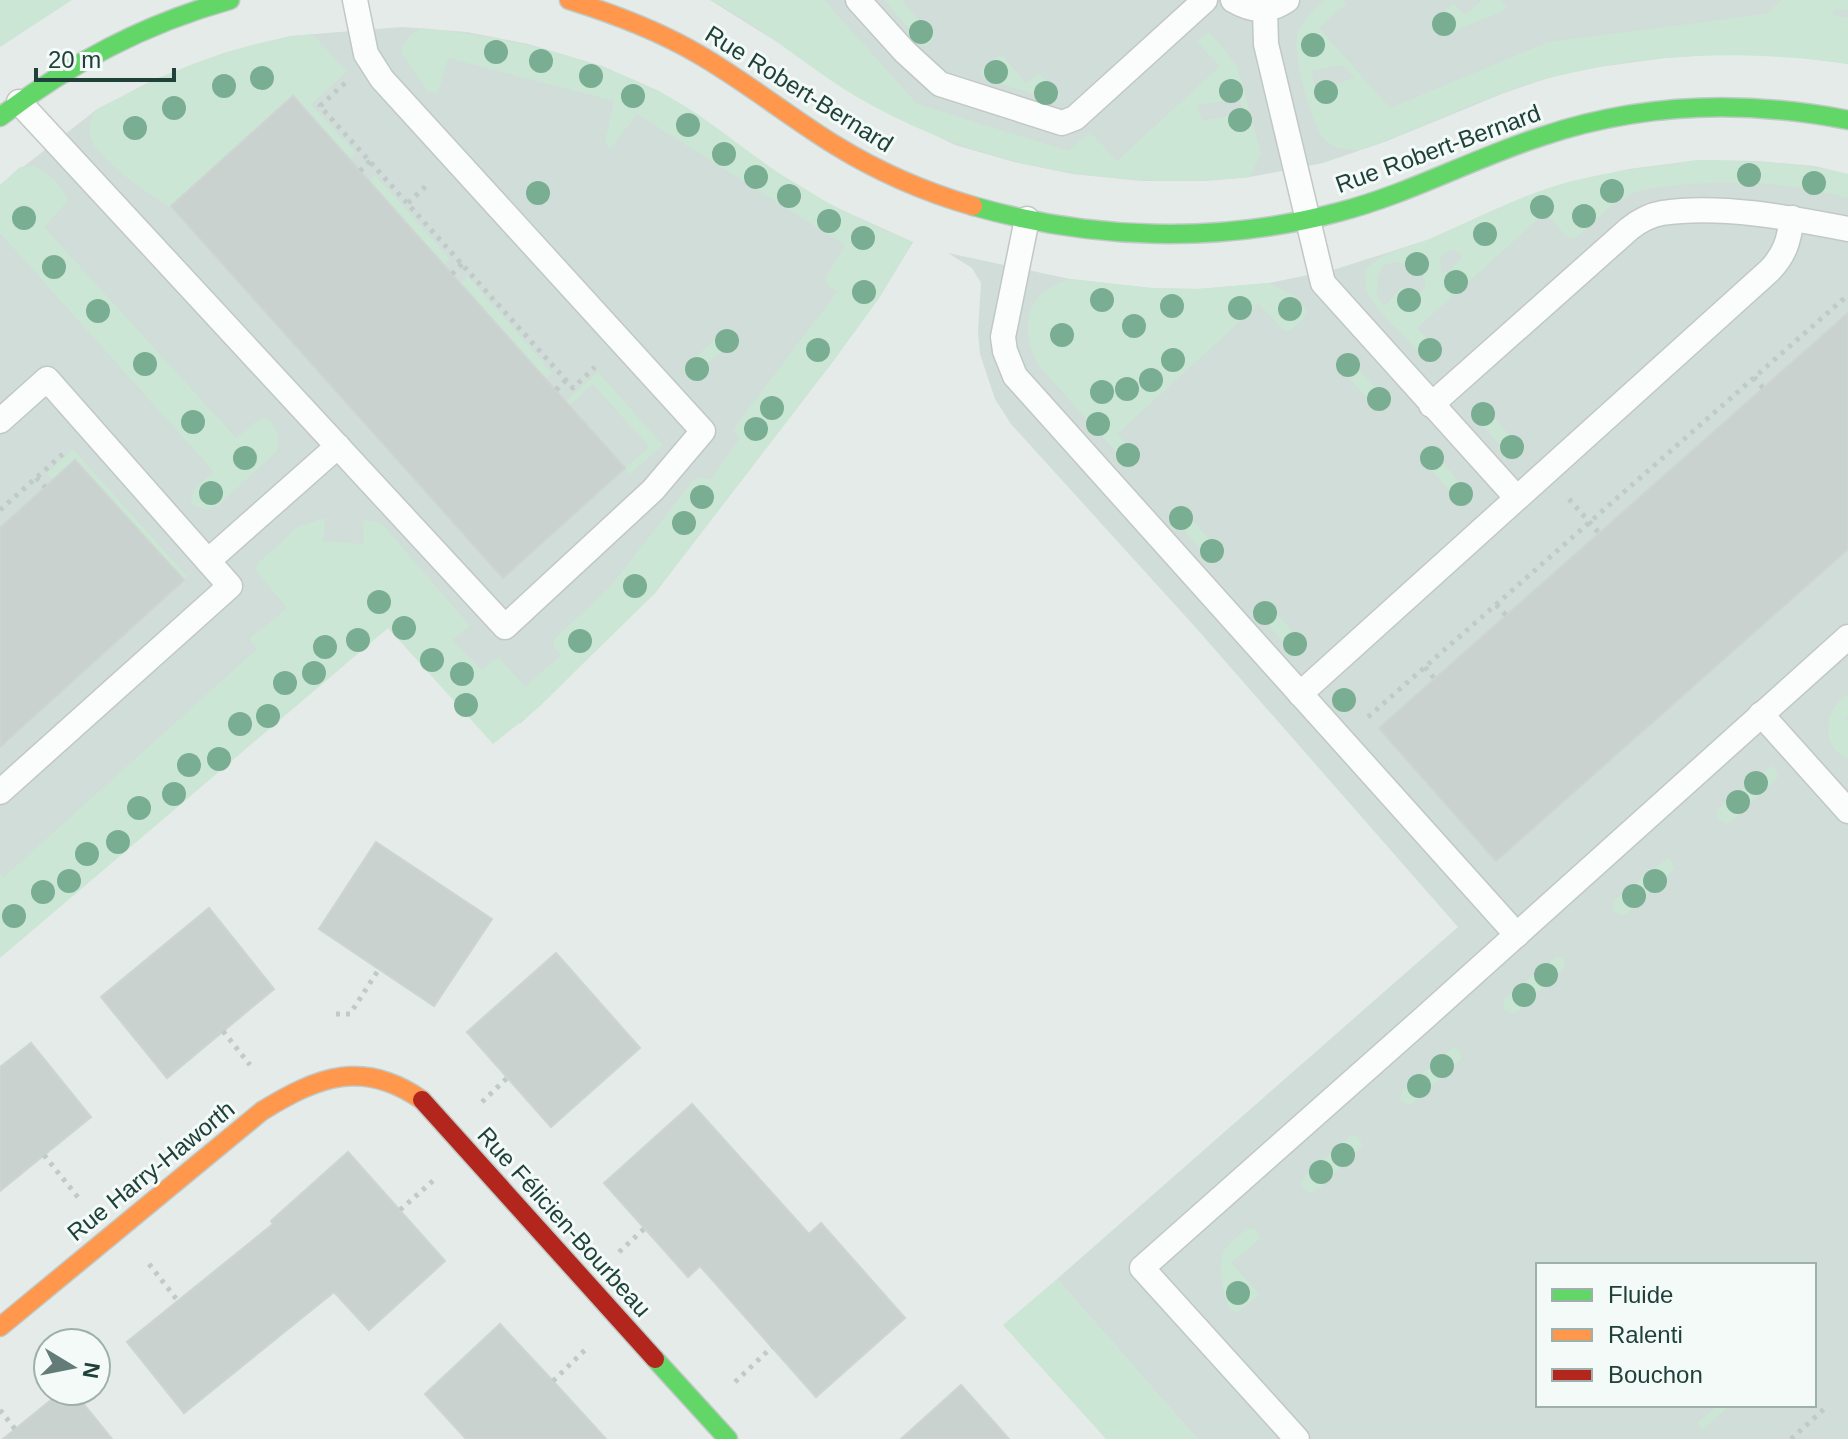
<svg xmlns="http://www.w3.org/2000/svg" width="1848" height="1439" font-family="Helvetica,sans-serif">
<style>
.built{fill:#d1ddd8;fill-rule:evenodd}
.green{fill:#cce6d5;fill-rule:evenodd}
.building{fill:#cad2cf;stroke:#cdd4d1;stroke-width:2}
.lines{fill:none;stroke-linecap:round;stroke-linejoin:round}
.lane-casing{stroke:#c1c8c5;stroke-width:27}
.fast-casing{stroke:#bfc9c6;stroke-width:21}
.slow-casing{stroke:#bfc9c6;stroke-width:21}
.jam-casing{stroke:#bfc9c6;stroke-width:21}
.path{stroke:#c0cbc8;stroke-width:5;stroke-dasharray:4 6;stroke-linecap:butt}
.lane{stroke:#fbfcfc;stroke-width:24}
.fast{stroke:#63d668;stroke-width:18}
.slow{stroke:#ff974d;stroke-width:18}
.jam{stroke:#b3261e;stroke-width:18}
.tree{fill:#7aae93}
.labels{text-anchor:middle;stroke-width:6;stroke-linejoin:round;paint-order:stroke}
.street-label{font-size:24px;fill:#1f413a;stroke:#f3faf7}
</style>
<rect width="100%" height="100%" fill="#e4ebe8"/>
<g class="built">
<path d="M710 0H1848V64L1788 56 1726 54 1665 58 1599 67 1551 77 1504 93 1387 141 1323 163 1250 177 1205 181H1142L1073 174 1014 162 955 145 856 96 790 50Z"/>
<path d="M402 27 467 32 528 44 602 66 659 91 780 174 833 206 913 242 879 298 831 364 655 593 520 724 391 578 0 919V185L96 110 155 79 227 52 290 36Z"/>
<path d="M1699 160 1757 161 1814 166 1848 174V1439H1197L1057 1279 1458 927 1197 629 1011 424 995 399 980 354 978 331 981 283 972 268 948 253 1070 279 1151 288 1198 289 1269 283 1333 270 1427 240 1523 198 1570 182 1629 169ZM1538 1265H1814V1405H1538Z"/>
</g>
<g class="green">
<path d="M0 0H72L0 47Z"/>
<path d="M710 0H824L917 104 1069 151 1090 132 1117 161 1220 66 1197 42 1209 32 1237 65 1261 153 1250 177C1113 191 977 167 857 97 807 67 763 27 710 0ZM1239 98 1244 113 1202 121 1197 105Z"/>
<path d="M884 0H902L935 38 925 47Z"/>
<path d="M1326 0H1343L1347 3 1319 28 1390 108 1548 42 1766 14 1782 0H1848V10L1834 9 1833 15 1848 18V64C1749 50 1650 52 1553 77 1486 94 1425 128 1360 150 1347 149 1334 149 1325 140 1312 128 1293 56 1297 38 1300 20 1313 11 1326 0ZM1343 65 1355 78 1316 90 1311 71Z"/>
<path d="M1482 0H1501L1506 5 1505 10 1443 36 1431 23 1453 3 1465 15Z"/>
<path d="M421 28C503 36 581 54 656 90 699 111 738 145 777 172 819 200 865 223 913 242L879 298 831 364 655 593 538 708 493 744 388 628 0 958V873L4 877 257 649 249 639 287 608 256 571 257 564 298 527 325 518 323 541 364 544 363 520 381 523 470 626 452 640 482 670 498 657 525 687 561 655 553 647 555 638 611 586 694 479 703 477 710 480 739 439 734 431 740 420 837 292 826 283V276L845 245 637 114 610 149 605 143 614 101 448 58 438 93 428 92 401 52 407 38Z"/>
<path d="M312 34 347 71 311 105 356 153 350 160 294 95 171 208C150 194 95 160 90 135 89 127 90 118 95 112 101 105 114 101 121 97 180 66 246 41 312 34Z"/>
<path d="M1001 54 1026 83 1039 73 1060 95 1056 101 982 78 981 71Z"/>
<path d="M1699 160C1750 161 1798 162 1848 174V198C1790 182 1729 179 1669 186 1655 188 1639 189 1627 196 1606 206 1592 226 1574 239L1565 235 1545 213 1417 328 1440 351 1427 361 1383 315 1366 292 1365 271C1382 250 1406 249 1430 239 1476 219 1522 194 1572 181 1614 171 1656 166 1699 160ZM1454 250 1462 255 1459 261 1448 272 1441 273 1440 258 1445 252ZM1393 262 1407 264 1423 275 1426 286 1419 294 1409 293 1402 287 1385 306 1377 295 1378 277 1383 266Z"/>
<path d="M34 166C47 173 64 186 68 201L44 227 236 438 259 419 266 418C277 428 280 436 277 451L219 505 206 510 193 506 191 498 196 487 214 472 0 233V185L20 167Z"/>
<path d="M375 175 450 259 444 265 369 181Z"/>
<path d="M467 276 552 373 546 379 460 283Z"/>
<path d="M1070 279 1151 288 1198 289 1269 283 1294 296 1307 311 1304 318 1290 331 1283 330 1259 304 1117 434 1138 455 1128 465 1039 366C1018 327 1025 293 1070 279Z"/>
<path d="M729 326 738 337 692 378 683 369Z"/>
<path d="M1347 355 1387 401 1377 409 1336 364Z"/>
<path d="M598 372 663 445 629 475 625 468 649 447 593 384 569 406 565 402Z"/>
<path d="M1481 403 1521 448 1511 457 1470 412Z"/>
<path d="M1430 448 1470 494 1460 502 1419 457Z"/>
<path d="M73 449 187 576 184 580 76 460 53 480 47 474Z"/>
<path d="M1180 506 1220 551 1210 560 1170 515Z"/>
<path d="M1265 600 1305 646 1294 655 1255 609Z"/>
<path d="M1848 694V716L1845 719 1848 721V758C1828 753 1823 726 1834 708 1837 703 1843 698 1848 694Z"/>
<path d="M1771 766 1776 769 1778 777 1732 821 1726 824 1717 819V810Z"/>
<path d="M1667 858 1672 861 1674 869 1628 913 1622 916 1613 911V901Z"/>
<path d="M1557 956 1563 959 1565 967 1519 1011 1512 1014 1504 1009V999Z"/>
<path d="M1454 1047 1459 1050 1462 1058 1415 1102 1409 1105 1400 1100 1401 1091Z"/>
<path d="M1356 1135 1360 1139 1362 1146 1317 1190 1310 1193 1302 1188V1179L1349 1137Z"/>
<path d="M1247 1228 1255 1229 1261 1238 1231 1263 1260 1294 1237 1313 1229 1308C1224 1292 1216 1268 1224 1251 1228 1243 1240 1235 1247 1228Z"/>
<path d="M1057 1279 1197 1439H1106L1003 1325Z"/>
<path d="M1718 1405H1731L1702 1430 1697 1423Z"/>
</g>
<g class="building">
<path d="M293 96 625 468 503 578 171 206Z"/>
<path d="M1848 313V549L1496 861 1379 728Z"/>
<path d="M75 460 184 580 0 747V528Z"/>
<path d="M376 842 492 919 434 1006 319 929Z"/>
<path d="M209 908 274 989 167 1078 101 997Z"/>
<path d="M556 953 640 1048 551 1127 467 1032Z"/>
<path d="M31 1043 91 1117 0 1191V1067Z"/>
<path d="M692 1104 809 1234 821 1223 905 1318 816 1397 700 1266 688 1277 604 1183Z"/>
<path d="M348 1152 445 1261 369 1330 334 1292 184 1413 127 1342 273 1224 271 1221Z"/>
<path d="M500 1324 553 1381 606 1439H466L425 1394Z"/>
<path d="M961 1385 1009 1439H901Z"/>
<path d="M62 1391H73L112 1439H3Z"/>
</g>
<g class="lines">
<g class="lane-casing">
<g id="lane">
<path d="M858 0 905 52 940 84 1062 123 1075 118 1205 0"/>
<path d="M1233 0C1252 11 1268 13 1287 0"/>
<path d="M1265 10 1266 44 1323 283 1516 497"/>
<path d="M19 102 505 627 653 490 703 431 382 79 366 54 355 0"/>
<path d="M1027 219 1003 337 1005 351 1015 376 1517 935"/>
<path d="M1431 405 1629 229C1639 221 1650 215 1662 213 1719 204 1792 218 1848 229"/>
<path d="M0 421 47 379 230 586 0 792"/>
<path d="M208 561 338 446"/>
<path d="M1300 694 1769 271C1785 255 1789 240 1792 218"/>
<path d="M1761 714 1848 811"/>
<path d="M1297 1439 1142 1268 1423 1019 1848 637"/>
</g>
</g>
<g class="fast-casing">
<g id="fast">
<path d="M0 117C71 63 144 24 230 0"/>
<path d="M973 206C1092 240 1218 244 1339 212 1409 194 1474 158 1543 136 1642 103 1746 100 1848 120"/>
<path d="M655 1359 728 1439"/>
</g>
</g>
<g class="slow-casing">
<g id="slow">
<path d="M569 0C614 14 657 30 698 54 745 81 788 116 835 145 877 171 925 192 973 206"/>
<path d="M0 1327 262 1111C319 1076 363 1059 422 1100"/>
</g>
</g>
<g class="jam-casing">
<path id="jam" d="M422 1100 655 1359"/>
</g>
<g class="path">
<path d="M345 83 320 106 573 388 595 367"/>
<path d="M360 171 370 161"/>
<path d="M408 203 428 184"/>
<path d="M452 274 462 264"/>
<path d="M1754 377 1763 388"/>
<path d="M556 390 566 380"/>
<path d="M36 478 45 487"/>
<path d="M1569 499 1599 533"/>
<path d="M0 510 65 452"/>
<path d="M1496 605 1506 615"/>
<path d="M1425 667 1434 678"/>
<path d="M1368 717 1848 295"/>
<path d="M336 1014H350L379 969"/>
<path d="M223 1031 250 1065"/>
<path d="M482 1102 507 1078"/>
<path d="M44 1155 81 1201"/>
<path d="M400 1210 435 1179"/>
<path d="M619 1252 645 1228"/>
<path d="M149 1264 178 1301"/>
<path d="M553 1381 587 1348"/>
<path d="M735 1382 772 1347"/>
<path d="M0 1410 15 1429"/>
<path d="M1791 1439 1824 1409"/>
</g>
<use href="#lane" class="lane"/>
<use href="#fast" class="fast"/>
<use href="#slow" class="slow"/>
<use href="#jam" class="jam"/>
</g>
<g class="tree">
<circle cx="1444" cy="24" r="12"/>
<circle cx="921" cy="32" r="12"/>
<circle cx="1313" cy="45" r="12"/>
<circle cx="496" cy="52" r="12"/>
<circle cx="541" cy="61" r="12"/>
<circle cx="996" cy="72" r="12"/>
<circle cx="591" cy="76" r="12"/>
<circle cx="262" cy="78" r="12"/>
<circle cx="224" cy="86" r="12"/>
<circle cx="1231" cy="91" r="12"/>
<circle cx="1326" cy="92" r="12"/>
<circle cx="1046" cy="93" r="12"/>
<circle cx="633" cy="96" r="12"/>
<circle cx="174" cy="108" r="12"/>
<circle cx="1240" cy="120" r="12"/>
<circle cx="688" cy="125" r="12"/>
<circle cx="135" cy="128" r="12"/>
<circle cx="724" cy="154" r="12"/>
<circle cx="1749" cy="175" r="12"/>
<circle cx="756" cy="177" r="12"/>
<circle cx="1814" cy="183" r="12"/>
<circle cx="1612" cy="191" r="12"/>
<circle cx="538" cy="193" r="12"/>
<circle cx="789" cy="196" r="12"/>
<circle cx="1542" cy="207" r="12"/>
<circle cx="1584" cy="216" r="12"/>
<circle cx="24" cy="218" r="12"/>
<circle cx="829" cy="221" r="12"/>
<circle cx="1485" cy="234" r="12"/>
<circle cx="863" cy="238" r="12"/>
<circle cx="1417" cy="264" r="12"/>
<circle cx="54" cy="267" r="12"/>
<circle cx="1456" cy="282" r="12"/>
<circle cx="864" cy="292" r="12"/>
<circle cx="1102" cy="300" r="12"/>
<circle cx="1409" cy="300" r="12"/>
<circle cx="1172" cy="306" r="12"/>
<circle cx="1240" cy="308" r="12"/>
<circle cx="1290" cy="309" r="12"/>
<circle cx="98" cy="311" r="12"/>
<circle cx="1134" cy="326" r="12"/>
<circle cx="1062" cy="335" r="12"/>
<circle cx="727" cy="341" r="12"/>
<circle cx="818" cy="350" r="12"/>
<circle cx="1430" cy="350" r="12"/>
<circle cx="1173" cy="360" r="12"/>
<circle cx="145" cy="364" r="12"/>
<circle cx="1348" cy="365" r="12"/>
<circle cx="697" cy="369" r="12"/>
<circle cx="1151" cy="380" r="12"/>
<circle cx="1127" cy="389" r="12"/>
<circle cx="1102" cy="392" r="12"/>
<circle cx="1379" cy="399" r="12"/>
<circle cx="772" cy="408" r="12"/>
<circle cx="1483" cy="414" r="12"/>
<circle cx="193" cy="422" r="12"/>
<circle cx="1098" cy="424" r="12"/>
<circle cx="756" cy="429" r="12"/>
<circle cx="1512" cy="447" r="12"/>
<circle cx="1128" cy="455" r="12"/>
<circle cx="245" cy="458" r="12"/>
<circle cx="1432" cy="458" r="12"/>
<circle cx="211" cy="493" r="12"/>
<circle cx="1461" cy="494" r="12"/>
<circle cx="702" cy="497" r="12"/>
<circle cx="1181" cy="518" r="12"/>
<circle cx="684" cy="523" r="12"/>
<circle cx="1212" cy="551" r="12"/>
<circle cx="635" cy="586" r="12"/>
<circle cx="379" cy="602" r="12"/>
<circle cx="1265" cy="613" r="12"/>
<circle cx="404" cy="628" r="12"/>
<circle cx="358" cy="640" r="12"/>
<circle cx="580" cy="641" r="12"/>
<circle cx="1295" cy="644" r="12"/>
<circle cx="325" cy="647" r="12"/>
<circle cx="432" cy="660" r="12"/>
<circle cx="314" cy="673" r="12"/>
<circle cx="462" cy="674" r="12"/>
<circle cx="285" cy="683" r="12"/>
<circle cx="1344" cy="700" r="12"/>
<circle cx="466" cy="705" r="12"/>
<circle cx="268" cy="716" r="12"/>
<circle cx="240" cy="724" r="12"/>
<circle cx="219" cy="759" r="12"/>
<circle cx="189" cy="765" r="12"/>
<circle cx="1756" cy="783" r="12"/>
<circle cx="174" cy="794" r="12"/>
<circle cx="1738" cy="802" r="12"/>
<circle cx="139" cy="808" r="12"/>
<circle cx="118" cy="842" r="12"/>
<circle cx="87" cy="854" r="12"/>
<circle cx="69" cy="881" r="12"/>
<circle cx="1655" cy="881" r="12"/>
<circle cx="43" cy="892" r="12"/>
<circle cx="1634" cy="896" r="12"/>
<circle cx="14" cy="916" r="12"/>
<circle cx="1546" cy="975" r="12"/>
<circle cx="1524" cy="995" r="12"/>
<circle cx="1442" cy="1066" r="12"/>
<circle cx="1419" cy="1086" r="12"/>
<circle cx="1343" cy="1155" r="12"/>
<circle cx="1321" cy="1172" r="12"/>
<circle cx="1238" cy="1293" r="12"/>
</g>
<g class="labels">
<g class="street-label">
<text transform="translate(799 89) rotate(32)" y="8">Rue Robert-Bernard</text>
<text transform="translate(1438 149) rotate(-20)" y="8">Rue Robert-Bernard</text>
<text transform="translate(151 1171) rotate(-39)" y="8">Rue Harry-Haworth</text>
<text transform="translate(564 1222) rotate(48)" y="8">Rue Félicien-Bourbeau</text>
</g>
</g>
<rect x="1536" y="1263" width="280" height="144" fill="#f3faf7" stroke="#9eb0ab" stroke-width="2"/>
<rect x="1552" y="1289" width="40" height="12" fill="#63d668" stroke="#9eb0ab" stroke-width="2"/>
<text x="1608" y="1303" font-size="24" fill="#1f413a">Fluide</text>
<rect x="1552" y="1329" width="40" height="12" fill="#ff974d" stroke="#9eb0ab" stroke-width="2"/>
<text x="1608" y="1343" font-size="24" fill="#1f413a">Ralenti</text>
<rect x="1552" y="1369" width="40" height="12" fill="#b3261e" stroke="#9eb0ab" stroke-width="2"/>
<text x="1608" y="1383" font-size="24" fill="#1f413a">Bouchon</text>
<g transform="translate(72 1367) rotate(100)"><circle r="38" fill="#f3faf7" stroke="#9eb0ab" stroke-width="2"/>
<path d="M0-6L14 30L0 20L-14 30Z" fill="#647c77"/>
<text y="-12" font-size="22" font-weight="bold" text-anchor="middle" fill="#1f413a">N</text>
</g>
<path d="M36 68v12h138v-12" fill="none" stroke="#1f413a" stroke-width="4"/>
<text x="48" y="68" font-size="24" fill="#1f413a" stroke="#f3faf7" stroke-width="6" paint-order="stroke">20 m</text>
</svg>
